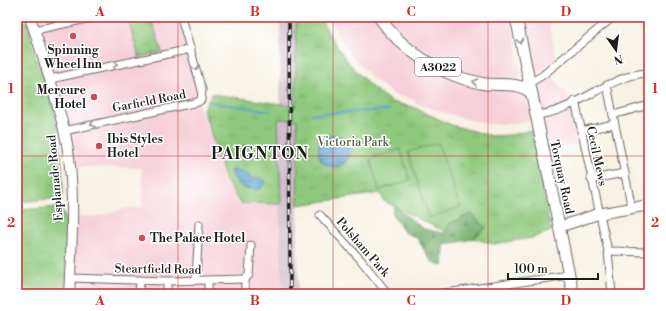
<svg xmlns="http://www.w3.org/2000/svg" width="666" height="311" font-family="'Libre Bodoni',serif">
<style>
.built{fill:#f6cfd8}
.railway{fill:#d1bdca}
.grass{fill:url(#grass-tufts);stroke:#56724c}
.forest{fill:url(#forest-firs);stroke:#486444}
.garden{fill:#8fc97d;stroke:#56724c}
.water{fill:url(#water-rules);stroke:#3a5f76}
.lines{fill:none;stroke-linecap:round;stroke-linejoin:round}
.stream{stroke:#58a2cf;stroke-width:2}
.minor-casing{stroke:#696762;stroke-width:9}
.secondary-casing{stroke:#696762;stroke-width:12}
.primary-casing{stroke:#696762;stroke-width:13}
.minor{stroke:#fff;stroke-width:7}
.secondary{stroke:#fff;stroke-width:10}
.primary{stroke:#fff;stroke-width:11}
.rail-casing{stroke:#1c1c1c;stroke-width:3.5}
.rail{stroke:#fff;stroke-width:2;stroke-dasharray:6;stroke-linecap:butt}
.oneway{stroke:#999}
.grid{fill:none;stroke:#d62828;stroke-width:1;stroke-opacity:0.55}
.poi-dot{fill:#d1495b;stroke:#fff;stroke-width:1.5}
.labels{text-anchor:middle;stroke-width:3;stroke-linejoin:round;paint-order:stroke}
.shield{fill:#fff;stroke:#606060;stroke-width:1}
.shield-label{font-size:11px;font-weight:bold;fill:#1c1c1c}
.poi-label{font-size:12px;font-weight:bold;fill:#1c1c1c;stroke:#fff;text-anchor:start}
.street-label{font-size:12px;fill:#1c1c1c;stroke:#fff}
.park-label{font-size:12px;fill:#4a6143;stroke:#fff}
.district-label{font-size:16px;font-weight:bold;letter-spacing:1px;fill:#1c1c1c;stroke:#fff}
.neatline{fill:none;stroke:#d62828;stroke-width:1.5}
.grid-label{font-size:13px;text-anchor:middle;font-weight:bold;fill:#d62828}
</style>
<defs>
<pattern id="grass-tufts" width="24" height="20" patternUnits="userSpaceOnUse"><rect width="24" height="20" fill="#8fc97d"/><path d="M3 7l-1-3M5 7V3M7 7l1-3M15 17l-1-3M17 17v-4M19 17l1-3" fill="none" stroke="#7bac6b"/></pattern>
<pattern id="forest-firs" width="22" height="20" patternUnits="userSpaceOnUse"><rect width="22" height="20" fill="#73ad6c"/><path d="M5 1l3.5 6h-7zM16 11l3.5 6h-7z" fill="#5e8c58"/></pattern>
<pattern id="water-rules" width="6" height="5" patternUnits="userSpaceOnUse"><rect width="6" height="5" fill="#58a2cf"/><path d="M0 2.5h6" fill="none" stroke="#4883a7"/></pattern>
</defs>
<rect width="100%" height="100%" fill="#fff"/>
<filter id="ink" filterUnits="userSpaceOnUse"><feTurbulence type="fractalNoise" baseFrequency=".025" numOctaves="2"/><feDisplacementMap in="SourceGraphic" scale="8" xChannelSelector="R" yChannelSelector="G"/><feConvolveMatrix kernelMatrix="1 2 1 2 8 2 1 2 1" color-interpolation-filters="sRGB"/></filter>
<filter id="wash" filterUnits="userSpaceOnUse"><feTurbulence type="fractalNoise" baseFrequency=".012" numOctaves="4" result="noise"/><feDisplacementMap in="SourceGraphic" scale="16" xChannelSelector="R" yChannelSelector="G"/><feGaussianBlur stdDeviation="0.9" result="paint"/><feColorMatrix in="noise" values="0 0 0 0 0 0 0 0 0 0 0 0 0 0 0 0 0 1.4 0 .05"/><feComposite in="paint" operator="in"/></filter>
<g filter="url(#wash)">
<rect width="100%" height="100%" fill="#f7f1e3"/>
<g class="built">
<path d="M30 17H181L202 90 198 103 208 131 240 203 281 204 282 294H74V217L100 216 127 208 142 207V168L69 167Z"/>
<path d="M327 17H379L437 67 422 91 436 70 521 90 526 91 531 120 511 124H488L455 116 414 103 416 100 394 95 372 78 351 55Z"/>
<path d="M385 17H511L521 70 520 78 512 80H493L453 71 406 43Z"/>
<path d="M520 17H547L557 59 537 73 531 72Z"/>
<path d="M550 72 569 98 581 142 547 151 537 90 540 81Z"/>
</g>
<g class="railway">
<path d="M280 17H296L297 106 280 104Z"/>
<path d="M278 119 298 121V294H282Z"/>
</g>
<g class="grass">
<path d="M127 17H151L162 52 139 57Z"/>
<path d="M296 17H320L331 38 348 62 369 85 391 102 413 107 451 125 491 136 511 135 531 130 551 231 532 238 494 244 437 228 384 201 380 193 298 205 297 120 278 119 281 204 240 203 226 181 203 109 212 94 296 106Z"/>
<path d="M27 21C31 34 33 47 36 60 38 69 44 77 47 86 58 121 63 158 63 195L61 198 17 202V24Z"/>
<path d="M61 207 67 222 66 294H17V210Z"/>
</g>
<path class="forest" d="M394 206 424 229 443 233 450 223 471 214 486 228 472 239 444 245 443 266 431 261 417 238 404 232 392 214Z"/>
<g class="garden">
<path d="M438 143 460 207 429 218 408 152Z"/>
<path d="M400 149 410 180 379 190 370 159Z"/>
</g>
<g class="water">
<circle cx="334" cy="151" r="16"/>
<path d="M235 169 249 174 250 179 261 178 266 182 261 188 255 191 252 188 250 189C240 189 234 179 230 171Z"/>
</g>
<g class="lines">
<g class="stream">
<path d="M210 102 270 111"/>
<path d="M311 114 389 110"/>
</g>
</g>
</g>
<g filter="url(#ink)">
<g class="lines">
<g class="minor-casing">
<g id="minor">
<path d="M645 17 649 22"/>
<path d="M35 30 96 17"/>
<path d="M50 79 191 49"/>
<path d="M526 83H530L543 75 613 17"/>
<path d="M607 85 632 209"/>
<path d="M575 101 608 251 612 294"/>
<path d="M535 115C575 113 608 74 649 73"/>
<path d="M613 115 649 105"/>
<path d="M64 131 198 102 201 100 202 90 181 17"/>
<path d="M581 131 614 124"/>
<path d="M591 179 625 173"/>
<path d="M320 215 360 259 388 294"/>
<path d="M608 251 649 252"/>
<path d="M70 278 167 281 245 279"/>
<path d="M196 280 199 224"/>
<path d="M139 294 140 280"/>
<path d="M167 294V281"/>
<path d="M208 294V281"/>
<path d="M245 294V279L249 275 251 245"/>
<path d="M439 294 569 275"/>
</g>
</g>
<g class="secondary-casing">
<g id="secondary">
<path d="M30 17C42 54 55 92 64 130 76 178 72 245 69 294"/>
<path d="M559 227 598 214 649 205"/>
</g>
</g>
<g class="primary-casing">
<g id="primary">
<path d="M379 17C401 50 441 75 480 83 497 87 520 80 532 94"/>
<path d="M516 17 573 294"/>
</g>
</g>
<use href="#minor" class="minor"/>
<use href="#secondary" class="secondary"/>
<use href="#primary" class="primary"/>
<g class="rail-casing">
<path id="rail" d="M289 17 290 294"/>
</g>
<use href="#rail" class="rail"/>
</g>
<defs><path id="oneway-chevron" d="M-2-3.5L2.5 0L-2 3.5" fill="none" stroke-width="1.6" stroke-linecap="round" stroke-linejoin="round"/></defs>
<g class="oneway">
<use href="#oneway-chevron" transform="translate(520 41) rotate(80)"/>
<use href="#oneway-chevron" transform="translate(115 64) rotate(-11)"/>
<use href="#oneway-chevron" transform="translate(196 68) rotate(74)"/>
<use href="#oneway-chevron" transform="translate(475 82) rotate(-165)"/>
<use href="#oneway-chevron" transform="translate(93 124) rotate(168)"/>
</g>
</g>
<path class="grid" d="M178 17V294M333 17V294M488 17V294M17 156H649"/>
<g class="poi-dot">
<circle cx="73" cy="36" r="4"/>
<circle cx="94" cy="97" r="4"/>
<circle cx="99" cy="146" r="4"/>
<circle cx="142" cy="238" r="4"/>
</g>
<g class="labels">
<rect class="shield" x="415" y="58" width="46" height="18" rx="3"/>
<g class="shield-label">
<text x="438" y="71">A3022</text>
</g>
<g class="poi-label">
<text x="73" y="54" text-anchor="middle">Spinning<tspan x="73" dy="14">Wheel Inn</tspan></text>
<text x="86" y="94" text-anchor="end">Mercure<tspan x="86" dy="14">Hotel</tspan></text>
<text x="107" y="143">Ibis Styles<tspan x="107" dy="14">Hotel</tspan></text>
<text x="150" y="242">The Palace Hotel</text>
</g>
<g class="street-label">
<text transform="translate(149 101) rotate(-11)" y="4">Garfield Road</text>
<text transform="translate(597 156) rotate(78)" y="4">Cecil Mews</text>
<text transform="translate(562 177) rotate(78)" y="4">Torquay Road</text>
<text transform="translate(55 178) rotate(-95)" y="4">Esplanade Road</text>
<text transform="translate(363 247) rotate(49)" y="4">Polsham Park</text>
<text transform="translate(158 269) rotate(1)" y="4">Steartfield Road</text>
</g>
<g class="park-label">
<text x="353" y="146">Victoria Park</text>
</g>
<g class="district-label">
<text x="260" y="159">PAIGNTON</text>
</g>
</g>
<rect width="666" height="311" fill="none" stroke="#fff" stroke-width="44"/>
<g transform="translate(616 50) rotate(166)" stroke="#ffffff" stroke-width="3" paint-order="stroke">
<path d="M0-3L7 15L0 10L-7 15Z" fill="#1c1c1c"/>
<text y="-6" font-size="11" font-weight="bold" text-anchor="middle" fill="#1c1c1c">N</text>
</g>
<path d="M508 273v6h90v-6" fill="none" stroke="#1c1c1c" stroke-width="2"/>
<text x="514" y="273" font-size="12" fill="#1c1c1c" stroke="#ffffff" stroke-width="3" paint-order="stroke">100 m</text>
<rect x="22" y="22" width="622" height="267" class="neatline"/>
<g class="grid-label">
<text x="100" y="16">A</text>
<text x="255" y="16">B</text>
<text x="411" y="16">C</text>
<text x="566" y="16">D</text>
<text x="11" y="93">1</text>
<text x="655" y="93">1</text>
<text x="11" y="227">2</text>
<text x="655" y="227">2</text>
<text x="100" y="305">A</text>
<text x="255" y="305">B</text>
<text x="411" y="305">C</text>
<text x="566" y="305">D</text>
</g>
</svg>
